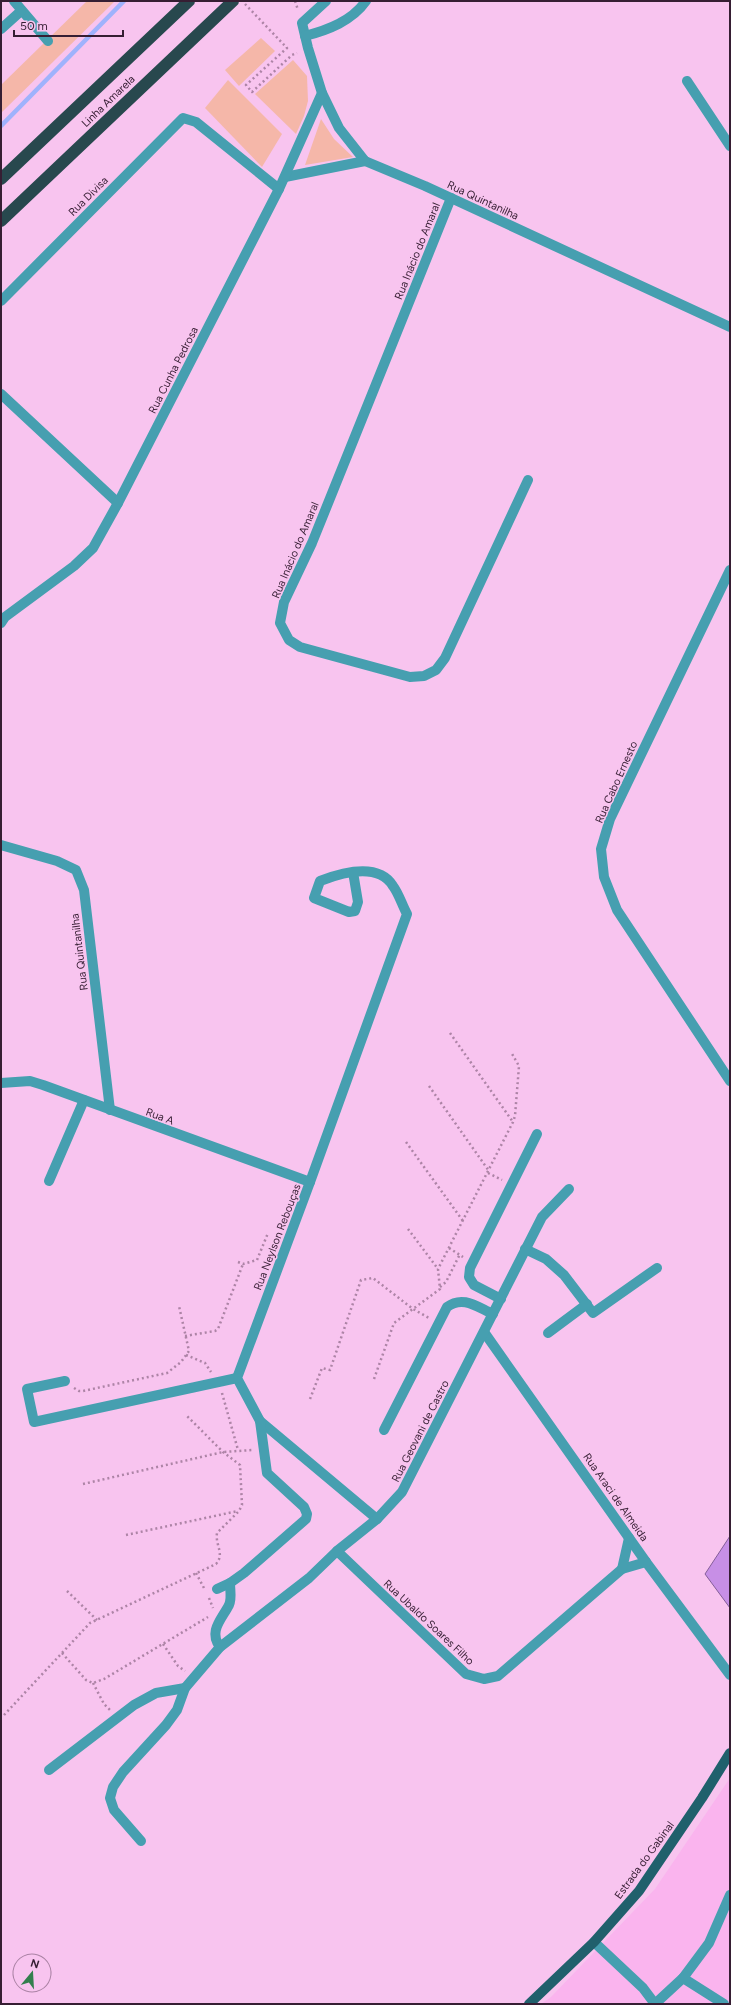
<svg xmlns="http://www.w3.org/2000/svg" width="731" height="2005" font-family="Figtree,sans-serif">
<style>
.built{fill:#fab4ee}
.green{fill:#f5b7a9}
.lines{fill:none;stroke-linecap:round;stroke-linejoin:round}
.stream{stroke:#9fb2fc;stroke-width:4.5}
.building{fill:#c78fe6;stroke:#845e99}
.path{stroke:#ad84a6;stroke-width:2.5;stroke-dasharray:2 3;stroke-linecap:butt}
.minor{stroke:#469fb0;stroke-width:10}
.major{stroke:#20606c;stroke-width:10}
.highway{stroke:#28484e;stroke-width:12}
.labels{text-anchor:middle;stroke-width:3;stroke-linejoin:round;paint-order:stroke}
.street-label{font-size:11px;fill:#361e33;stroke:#f8c4ef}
</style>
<rect width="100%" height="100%" fill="#f8c4ef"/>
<path class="built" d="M730 1778V2004H541L551 1997 655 1889Z"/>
<g class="green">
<path d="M87 1H115L1 113V85Z"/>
<path d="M261 38 275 51 239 86 225 70Z"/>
<path d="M293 60 307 76 308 101 304 116 296 134 255 94Z"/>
<path d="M228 80 282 134 262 167 205 108Z"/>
<path d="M321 119 334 139 353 157 305 165Z"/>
</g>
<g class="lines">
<path class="stream" d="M1 126 124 1"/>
</g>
<path class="building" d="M730 1536V1608L705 1574Z"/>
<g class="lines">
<g class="path">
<path d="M295 1 298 10"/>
<path d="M245 4 287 48 246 85 252 92 292 55 297 53"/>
<path d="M450 1033 513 1122"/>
<path d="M429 1086 489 1171"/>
<path d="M406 1142 463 1221"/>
<path d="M488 1173 502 1180"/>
<path d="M408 1229 438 1269"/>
<path d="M449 1248 463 1257"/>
<path d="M238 1262 243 1264 257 1260 268 1233"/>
<path d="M440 1287 446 1282 460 1254"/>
<path d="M185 1336 215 1331 218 1329 243 1264"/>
<path d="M186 1355 205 1363 211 1372"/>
<path d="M374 1379 394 1323 440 1289 438 1269 513 1122 515 1116 519 1066 511 1052"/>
<path d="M74 1388 79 1391H83L167 1373 181 1362 189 1351 179 1306"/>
<path d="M222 1393 238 1450"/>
<path d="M310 1399 322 1368 330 1370 361 1280 373 1278 413 1309 429 1318"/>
<path d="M83 1484 223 1452 253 1450"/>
<path d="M126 1535 238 1511"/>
<path d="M196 1573 205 1590"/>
<path d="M67 1591 97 1620"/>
<path d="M209 1598 213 1608"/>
<path d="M163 1644 178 1666 185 1671"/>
<path d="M62 1653 86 1680 93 1683 104 1679 208 1617"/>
<path d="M93 1683 104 1704 110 1710"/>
<path d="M4 1715 90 1623 216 1564C225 1554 215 1545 217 1533L239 1511 242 1505 240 1465 223 1452 186 1415"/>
</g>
<g class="minor">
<path d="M14 1 48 41"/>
<path d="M326 1 302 23 308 48 322 93 339 128 365 161 425 186 730 327"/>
<path d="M1 29 21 11"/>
<path d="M305 36C328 30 352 21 366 1"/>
<path d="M687 81 730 146"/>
<path d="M285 177 365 161"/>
<path d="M451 198 312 543 284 602 280 623 289 640 300 647 410 677 424 676 436 670 445 658 528 480"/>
<path d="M1 301 183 118 196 122 279 189"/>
<path d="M1 394 118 503"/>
<path d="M730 570 610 819 601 849 604 877 617 910 730 1081"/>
<path d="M1 623 5 617 74 566 93 548 118 503 279 189 322 93"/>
<path d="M1 845 57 861 76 870 84 890 110 1110"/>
<path d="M353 872 358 902 355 911 349 912 314 898 320 881C341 873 378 862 393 886 399 894 402 905 407 914L310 1182 237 1378 260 1421 377 1519"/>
<path d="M1 1083 30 1081 43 1085 310 1182"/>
<path d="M49 1181 84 1100"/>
<path d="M525 1249 546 1259 564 1275 593 1313 657 1268"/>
<path d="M501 1299 474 1285 469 1277 470 1268 537 1134"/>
<path d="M484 1332 646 1562 730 1675"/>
<path d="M548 1333 587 1304"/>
<path d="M65 1381 27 1389 34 1422 237 1378"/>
<path d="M384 1430 447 1307C463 1295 477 1307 493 1314"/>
<path d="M337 1551 466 1674 484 1679 498 1676 622 1569 646 1562"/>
<path d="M622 1569 629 1538"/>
<path d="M217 1589 230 1583 244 1573 306 1519 307 1514 304 1507 267 1473 260 1421"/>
<path d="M220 1647C208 1631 222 1619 229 1605 232 1599 230 1590 230 1583"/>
<path d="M49 1770 134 1705 156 1693 185 1688"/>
<path d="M141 1841 114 1810 110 1798 113 1787 123 1772 166 1725 177 1710 185 1688 220 1647 309 1578 337 1551 377 1519 402 1492 542 1217 569 1189"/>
<path d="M594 1942 643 1988 655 2004"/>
<path d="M683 1978 724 2004"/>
<path d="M656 2003 683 1978 709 1943 730 1895"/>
</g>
<path class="major" d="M529 2004 594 1942 639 1891 702 1798 730 1753"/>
<g class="highway">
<path d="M1 179 189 1"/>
<path d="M1 221 233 1"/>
</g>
</g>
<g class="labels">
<g class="street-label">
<text transform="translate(108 101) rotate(-44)" y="4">Linha Amarela</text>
<text transform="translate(88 196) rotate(-45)" y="4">Rua Divisa</text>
<text transform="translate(483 200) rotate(25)" y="4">Rua Quintanilha</text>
<text transform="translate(417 251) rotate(-68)" y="4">Rua Inácio do Amaral</text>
<text transform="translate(173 370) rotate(-63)" y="4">Rua Cunha Pedrosa</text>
<text transform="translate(295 550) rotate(-67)" y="4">Rua Inácio do Amaral</text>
<text transform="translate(616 782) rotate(-66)" y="4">Rua Cabo Ernesto</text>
<text transform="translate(79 952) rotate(-97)" y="4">Rua Quintanilha</text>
<text transform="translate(160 1116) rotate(20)" y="4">Rua A</text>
<text transform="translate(277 1237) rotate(-69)" y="4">Rua Neylson Rebouças</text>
<text transform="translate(420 1431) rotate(-63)" y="4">Rua Geovani de Castro</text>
<text transform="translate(616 1497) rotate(55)" y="4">Rua Araci de Almeida</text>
<text transform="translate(429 1622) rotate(43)" y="4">Rua Ubaldo Soares Filho</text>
<text transform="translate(644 1860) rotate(-54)" y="4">Estrada do Gabinal</text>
</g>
</g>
<rect width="731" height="2005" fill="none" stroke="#361e33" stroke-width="4"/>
<g transform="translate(32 1973) rotate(18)"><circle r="19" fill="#f8c4ef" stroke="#aa82a4"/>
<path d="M0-3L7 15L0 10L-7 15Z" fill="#337f4e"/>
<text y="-6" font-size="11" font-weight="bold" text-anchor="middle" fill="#361e33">N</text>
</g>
<path d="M14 30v6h109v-6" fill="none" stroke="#361e33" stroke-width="2"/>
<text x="20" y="30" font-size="12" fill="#361e33" stroke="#f8c4ef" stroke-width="3" paint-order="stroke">50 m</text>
</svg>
